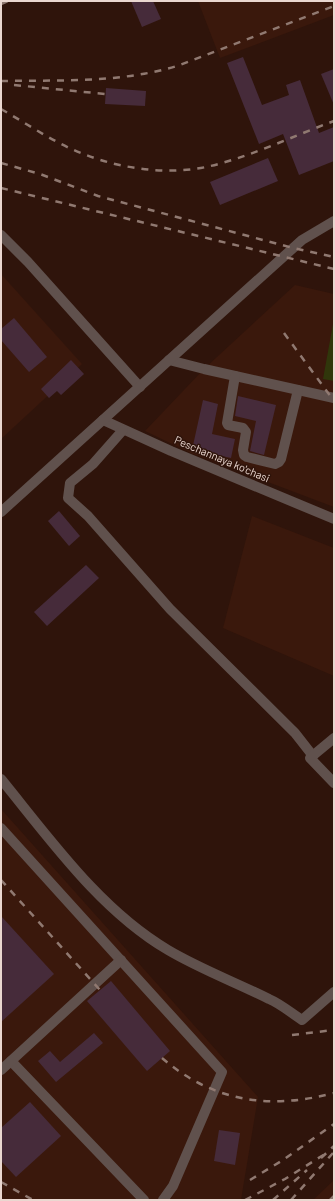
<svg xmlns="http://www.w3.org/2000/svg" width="335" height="1201" font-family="Barlow,sans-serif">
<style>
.built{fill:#3a180c}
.green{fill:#30360b}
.building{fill:#462b3a}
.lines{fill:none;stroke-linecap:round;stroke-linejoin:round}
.minor{stroke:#60514d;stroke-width:10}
.rail{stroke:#907971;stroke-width:2.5;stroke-dasharray:7 7;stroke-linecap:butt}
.labels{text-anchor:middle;stroke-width:3;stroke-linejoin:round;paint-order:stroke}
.street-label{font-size:11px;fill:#ead7d0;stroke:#2f140b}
</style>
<rect width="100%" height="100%" fill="#2f140b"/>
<g class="built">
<path d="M198 1H334V15L220 58Z"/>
<path d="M1 274 82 364 1 439Z"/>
<path d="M295 285 334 294V507L191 453 145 431 204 369Z"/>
<path d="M252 516 334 548V676L223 628Z"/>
<path d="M1 809 258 1097 241 1200H1Z"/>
<path d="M334 1180V1200H313Z"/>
</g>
<path class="green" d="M333 324H334V381L323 379Z"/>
<g class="building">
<path d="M131 1H153L161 19 142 27Z"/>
<path d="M243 57 262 105 289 95 286 85 300 80 319 133 334 127V161L299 175 283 134 259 144 227 63Z"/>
<path d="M334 69V105L321 74Z"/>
<path d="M106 88 146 91 145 106 105 104Z"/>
<path d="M268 158 278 181 220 205 210 182Z"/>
<path d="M14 318 47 357 29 372 1 340V329Z"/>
<path d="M71 360 84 374 61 395 57 391 49 398 41 389Z"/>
<path d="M238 396 276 405 264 455 250 451 256 421 235 416Z"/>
<path d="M203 400 218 404 212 434 235 439 231 458 192 450Z"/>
<path d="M59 511 80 536 69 546 48 521Z"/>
<path d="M86 565 99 578 47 626 34 612Z"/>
<path d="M1 916 54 974 1 1022Z"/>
<path d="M111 981 170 1051 147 1071 87 1001Z"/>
<path d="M94 1033 103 1043 56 1082 38 1061 50 1051 60 1062Z"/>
<path d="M30 1102 61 1136 16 1177 1 1161V1128Z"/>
<path d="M219 1130 240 1133 235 1165 214 1161Z"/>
</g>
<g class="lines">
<g class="minor">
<path d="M1 235 28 262 140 387"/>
<path d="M169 360 204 369 334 398"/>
<path d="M235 376 227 423 228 425 243 428 246 432 243 450 244 455 247 457 275 464 279 462 281 459 298 390"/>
<path d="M103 420 171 451 334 519"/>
<path d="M123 430 93 464 70 483 68 498 88 516 170 609 295 733 313 756"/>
<path d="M1 512 302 240 334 221"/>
<path d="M334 738 310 758 334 783"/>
<path d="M1 779C50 839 100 910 168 950 200 969 235 982 269 999 281 1004 291 1013 302 1020L334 992"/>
<path d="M1 828 222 1072 173 1186 163 1200"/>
<path d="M11 1061 144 1200"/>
<path d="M1 1070 121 960"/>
</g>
<g class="rail">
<path d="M1 4 8 1"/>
<path d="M1 81C60 80 121 83 177 66L334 6"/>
<path d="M14 85 105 94"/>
<path d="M1 109C29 125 56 144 86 155 123 169 167 175 206 167 248 158 293 136 334 121"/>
<path d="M1 163 40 174 98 196 293 248 334 257"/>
<path d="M1 188 334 269"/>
<path d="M284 333 334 401"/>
<path d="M1 880 100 990"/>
<path d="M292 1035 334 1030"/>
<path d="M162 1058C213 1102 270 1110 334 1093"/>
<path d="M321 1158 334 1146"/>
<path d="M250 1180 283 1160 334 1124"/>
<path d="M1 1182 33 1200"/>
<path d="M245 1200 285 1179 325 1154"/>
<path d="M273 1200 307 1170"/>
<path d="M291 1200 333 1153"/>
<path d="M330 1200 334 1196"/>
</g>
</g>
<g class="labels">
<g class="street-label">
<text transform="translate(222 459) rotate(23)" y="4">Peschannaya ko'chasi</text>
</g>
</g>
<rect width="335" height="1201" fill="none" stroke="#ead7d0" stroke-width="4"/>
</svg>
